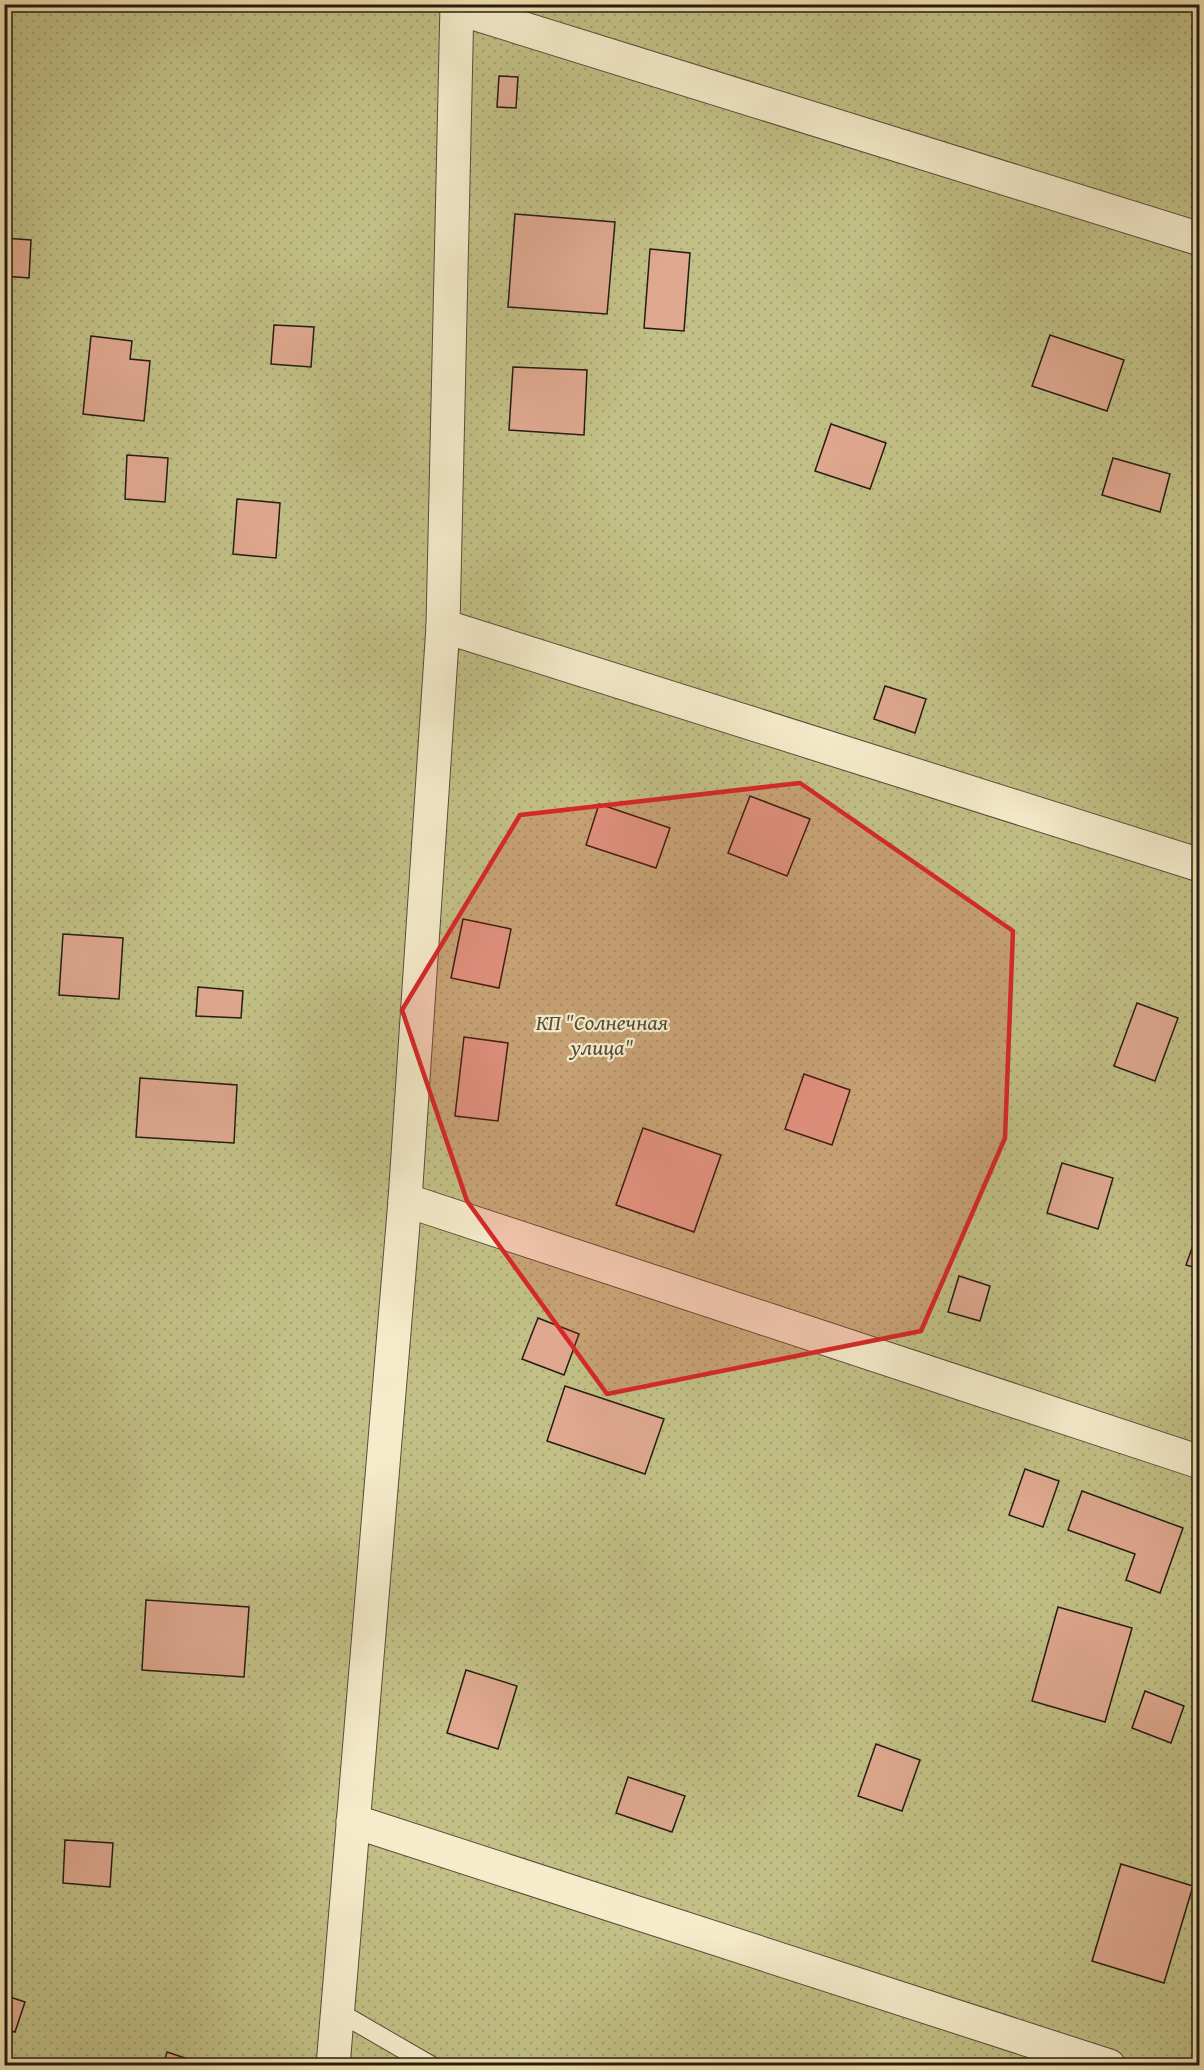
<svg xmlns="http://www.w3.org/2000/svg" width="1204" height="2070" font-family="'Gentium Book Plus',serif">
<style>
.garden{fill:url(#garden-dots);stroke:#746e4c;stroke-width:1.5}
.building{fill:#dfa88f;stroke:#251c13;stroke-width:1.5}
.lines{fill:none;stroke-linecap:round;stroke-linejoin:round}
.service-casing{stroke:#584d3a;stroke-width:20}
.minor-casing{stroke:#584d3a;stroke-width:35}
.service{stroke:#f6eccc;stroke-width:18}
.minor{stroke:#f6eccc;stroke-width:33}
.marked{fill:#d62828;fill-opacity:0.2;stroke:#d62828;stroke-width:4.5;stroke-linejoin:round}
.labels{text-anchor:middle;stroke-width:4.5;stroke-linejoin:round;paint-order:stroke}
.park-label{font-size:22px;font-style:italic;fill:#544d36;stroke:#f6eccc}
</style>
<defs>
<pattern id="garden-dots" width="8" height="8" patternUnits="userSpaceOnUse" patternTransform="scale(1.5)"><rect width="8" height="8" fill="#c2c086"/><path d="M2 2h.1M6 6h.1" fill="none" stroke="#a7a473" stroke-width="1.8" stroke-linecap="round"/></pattern>
</defs>
<rect width="100%" height="100%" fill="#f1e1b0"/>
<filter id="stains"><feTurbulence type="fractalNoise" baseFrequency=".00333" numOctaves="4"/><feColorMatrix values="0 0 0 0 .2 0 0 0 0 .09 0 0 0 0 .02 0 0 0 .5 -.17"/></filter>
<radialGradient id="worn" r=".72"><stop offset=".6" stop-color="#630" stop-opacity="0"/><stop offset="1" stop-color="#630" stop-opacity=".3"/></radialGradient>
<rect class="garden" x="5" y="5" width="1194" height="2060"/>
<g class="building">
<path d="M499 76 518 77 516 108 497 107Z"/>
<path d="M515 214 615 222 607 314 508 307Z"/>
<path d="M4 238 31 240 29 278 4 276Z"/>
<path d="M650 249 690 253 684 331 644 328Z"/>
<path d="M274 325 314 327 311 367 271 364Z"/>
<path d="M1050 335 1124 360 1107 411 1032 386Z"/>
<path d="M91 336 132 341 130 359 150 361 144 421 83 414Z"/>
<path d="M513 367 587 370 584 435 509 430Z"/>
<path d="M831 424 886 443 870 489 815 471Z"/>
<path d="M127 455 168 458 165 502 125 499Z"/>
<path d="M1113 458 1170 474 1160 512 1102 495Z"/>
<path d="M237 499 280 503 276 558 233 554Z"/>
<path d="M885 686 926 699 915 733 874 719Z"/>
<path d="M750 796 810 819 787 876 728 853Z"/>
<path d="M599 804 670 828 656 868 586 845Z"/>
<path d="M463 919 511 929 499 988 451 978Z"/>
<path d="M63 934 123 938 119 999 59 995Z"/>
<path d="M198 987 243 991 241 1018 196 1016Z"/>
<path d="M1137 1003 1178 1018 1155 1081 1114 1066Z"/>
<path d="M464 1037 508 1043 498 1121 455 1116Z"/>
<path d="M804 1074 850 1090 832 1145 785 1129Z"/>
<path d="M140 1078 237 1085 234 1143 136 1137Z"/>
<path d="M643 1128 721 1155 694 1232 616 1205Z"/>
<path d="M1062 1163 1113 1178 1098 1229 1047 1213Z"/>
<path d="M1200 1226V1269L1186 1265Z"/>
<path d="M959 1276 990 1286 980 1321 948 1312Z"/>
<path d="M538 1318 579 1334 564 1375 522 1359Z"/>
<path d="M565 1386 664 1419 645 1474 547 1441Z"/>
<path d="M1025 1469 1059 1481 1043 1527 1009 1515Z"/>
<path d="M1082 1491 1183 1528 1160 1593 1126 1580 1135 1554 1068 1530Z"/>
<path d="M146 1600 249 1607 244 1677 142 1670Z"/>
<path d="M1058 1607 1132 1628 1105 1722 1032 1701Z"/>
<path d="M466 1670 517 1686 498 1749 447 1733Z"/>
<path d="M1145 1691 1184 1706 1171 1743 1132 1728Z"/>
<path d="M876 1744 920 1760 902 1811 858 1796Z"/>
<path d="M628 1777 685 1796 672 1832 616 1813Z"/>
<path d="M65 1840 113 1843 110 1887 63 1883Z"/>
<path d="M1121 1864 1193 1886 1164 1983 1092 1961Z"/>
<path d="M4 1995 25 2002 15 2032 4 2029Z"/>
<path d="M167 2052 209 2066H163Z"/>
</g>
<g class="lines">
<g class="service-casing">
<path id="service" d="M337 2011 432 2066"/>
</g>
<g class="minor-casing">
<g id="minor">
<path d="M457 8 1200 239"/>
<path d="M443 626 1200 865"/>
<path d="M405 1200 1200 1462"/>
<path d="M353 1821 1109 2066"/>
<path d="M333 2066 405 1200 443 626 457 4"/>
</g>
</g>
<use href="#service" class="service"/>
<use href="#minor" class="minor"/>
</g>
<path class="marked" d="M800 783 1013 931 1005 1138 921 1331 607 1394 467 1201 402 1010 520 815Z"/>
<g class="labels">
<g class="park-label">
<text x="602" y="1030">КП "Солнечная<tspan x="602" dy="25">улица"</tspan></text>
</g>
</g>
<rect width="1204" height="2070" fill="none" stroke="#f1e1b0" stroke-width="24"/>
<rect x="6" y="6" width="1192" height="2058" fill="none" stroke="#251c13" stroke-width="3"/>
<rect x="12" y="12" width="1180" height="2046" fill="none" stroke="#251c13" stroke-width="1.5"/>
<rect width="100%" height="100%" filter="url(#stains)"/>
<rect width="100%" height="100%" fill="url(#worn)"/>
</svg>
